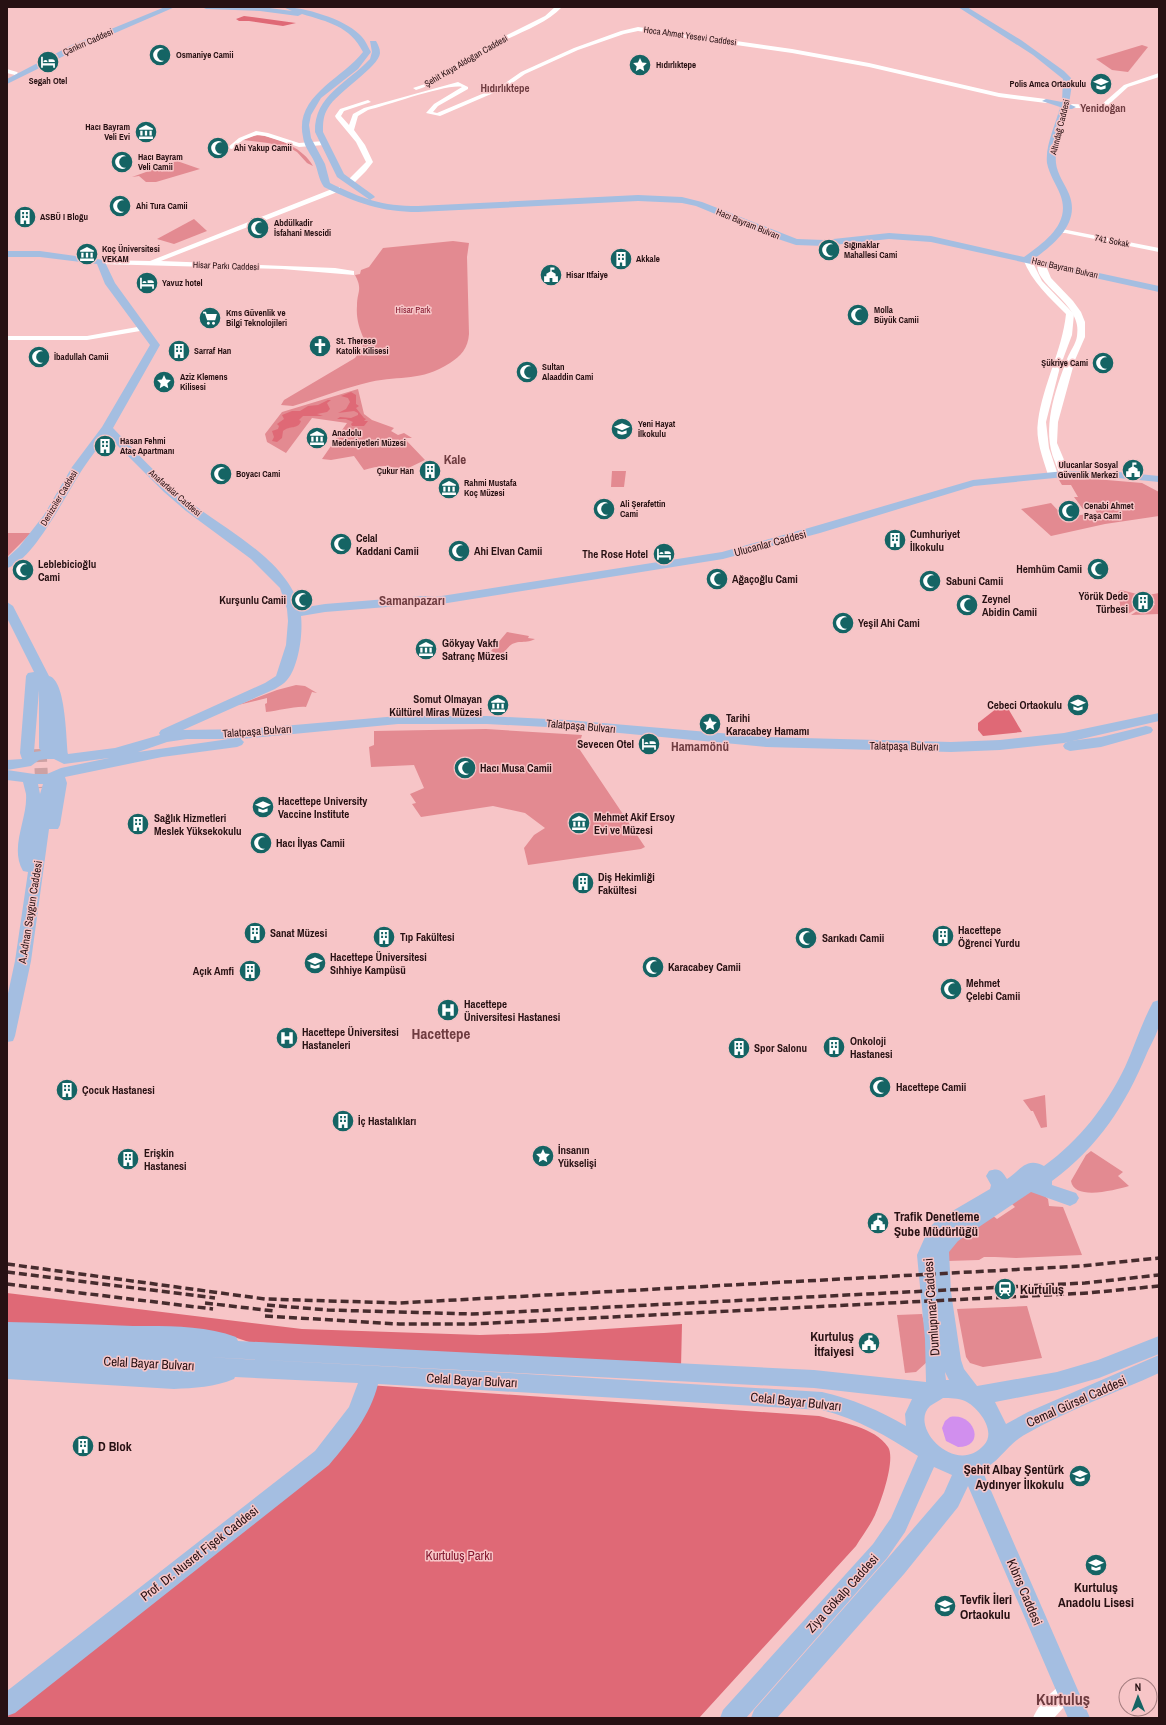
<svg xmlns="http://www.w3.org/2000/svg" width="1166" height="1725" font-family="'Archivo Narrow',sans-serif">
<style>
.green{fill:#e38a91}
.forest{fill:#df6976}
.water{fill:#d18fee}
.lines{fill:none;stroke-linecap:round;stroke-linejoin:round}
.major-tunnel{stroke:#cda1a3;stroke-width:13;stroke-dasharray:13 6;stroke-linecap:butt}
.minor{fill:#fff;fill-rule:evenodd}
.major{fill:#a4bee1;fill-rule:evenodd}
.rail{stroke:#472c2e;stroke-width:3.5;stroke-dasharray:8 4;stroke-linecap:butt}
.labels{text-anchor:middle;stroke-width:3;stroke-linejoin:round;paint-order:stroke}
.far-street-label{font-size:9px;fill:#271113;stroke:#f7c5c7}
.far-poi-label{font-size:9px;font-weight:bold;fill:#271113;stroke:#f7c5c7;text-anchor:start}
.far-park-label{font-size:9px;fill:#84172e;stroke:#f7c5c7}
.far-quarter-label{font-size:11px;font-weight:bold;fill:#6f3c40;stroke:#f7c5c7}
.poi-label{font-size:11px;font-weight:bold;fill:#271113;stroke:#f7c5c7;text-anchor:start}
.street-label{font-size:11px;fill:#271113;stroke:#f7c5c7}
.far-district-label{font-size:13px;font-weight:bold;fill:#6f3c40;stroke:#f7c5c7}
.quarter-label{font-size:13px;font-weight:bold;fill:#6f3c40;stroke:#f7c5c7}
.near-poi-label{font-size:13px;font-weight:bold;fill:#271113;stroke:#f7c5c7;text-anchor:start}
.near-street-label{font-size:13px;fill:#271113;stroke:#f7c5c7}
.near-park-label{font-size:13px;fill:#84172e;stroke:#f7c5c7}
.district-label{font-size:15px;font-weight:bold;fill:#6f3c40;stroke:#f7c5c7}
.near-quarter-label{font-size:16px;font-weight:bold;fill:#6f3c40;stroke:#f7c5c7}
</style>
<rect width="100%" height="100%" fill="#f7c5c7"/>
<g class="green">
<path d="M1142 45 1148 47 1128 72 1112 70 1096 59Z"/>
<path d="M260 135C280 139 303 148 313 166L307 163 297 152 290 148 268 143 243 140 253 136Z"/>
<path d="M177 161 200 169 156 182H146L139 176 132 177Z"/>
<path d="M194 219 207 231 174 244 157 239Z"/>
<path d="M453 241 469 243 467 257 469 334C468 348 461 356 450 363 420 382 402 375 370 382 344 388 319 398 293 406L281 405 284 400 355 358 362 349 364 339C359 328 356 318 357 306 357 291 363 290 355 275L360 274 361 270 369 267 383 248Z"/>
<path d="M358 389 364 414 372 420 394 428 391 431 398 435 404 433 412 438H404L425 460 400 472C389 462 377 467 364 470L354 456 331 460 322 459 347 423 312 418 286 453 267 442 265 434 282 412Z"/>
<path d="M612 471H626L624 487H611Z"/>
<path d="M1095 479 1142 483 1159 492V516L1105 524 1051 536 1021 509 1051 503 1064 517 1097 513 1094 508 1083 509 1074 497H1078L1071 485H1062L1059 480Z"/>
<path d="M7 533H31L7 557Z"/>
<path d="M1121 590 1141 595 1142 598 1138 599V604L1141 606 1128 614 1121 610 1118 592Z"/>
<path d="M1159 593V614L1131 615 1143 607 1155 605 1148 595Z"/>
<path d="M507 632 529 636 528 638 535 639C521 646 514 635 502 656L491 651Z"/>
<path d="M296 685 305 686 317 693 312 692 306 707C294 706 279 711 266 712L265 704 267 703V698L238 705 277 690Z"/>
<path d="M486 729 582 735 579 745 580 750 645 847 641 849 528 865 524 848 534 835 545 828 525 813 493 806 421 817 412 804 416 803 410 794 424 788 414 765 371 767 369 747 374 745V731Z"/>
<path d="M1045 1095 1047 1127 1041 1128 1033 1111H1031L1023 1100Z"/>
<path d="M1091 1151 1123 1172 1118 1176 1129 1186C1115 1190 1074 1201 1071 1181L1086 1155Z"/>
<path d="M1030 1191H1039L1048 1199 1049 1206 1063 1207 1082 1255 1016 1258 995 1257H984L979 1260 947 1261 951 1241 992 1215 997 1219 1015 1207 1010 1202Z"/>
<path d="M1027 1306 1042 1358 983 1367 970 1363 966 1357 957 1309Z"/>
<path d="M922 1314 928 1341V1361L916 1372 905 1373 897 1315Z"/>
</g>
<g class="forest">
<path d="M244 16 296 23 283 26 249 21H239L236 19Z"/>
<path d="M351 392 356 395V404L359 406 356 408 364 418 366 419 364 421H368L364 426H352L351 424 353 422 346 419H337L340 417 351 418 358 415V413L354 411 338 413 346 409 350 402 348 398 341 396Z"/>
<path d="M328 400H331L327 403 330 409 327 412 317 414 323 416H303L299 420 301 421C298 430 290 425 283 431L282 438 277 442 272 441 274 437 272 431 278 429 279 426 277 424 284 419 282 415 292 411H300L308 406 318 405Z"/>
<path d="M1001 705H1006L1022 732 983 736 978 730V723Z"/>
<path d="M7 1293 302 1329 480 1335 544 1333 682 1324 681 1367 249 1342 234 1337 7 1326Z"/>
<path d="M368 1385 819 1416C840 1422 875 1427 888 1447 896 1459 881 1502 875 1515 870 1526 862 1536 856 1546L699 1718H7V1710L322 1458Z"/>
</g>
<path class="water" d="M950 1417C974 1412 987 1447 958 1447L946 1441 942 1428 945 1421Z"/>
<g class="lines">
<path class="major-tunnel" d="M40 749 42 788"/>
<g class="minor">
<path d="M555 7H562C545 25 517 33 496 45 469 59 445 82 416 90L413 88 425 84 491 43 545 16Z"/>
<path d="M638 27 792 49 869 63 999 93 1046 99 1049 101 1046 103 999 97 869 67 792 53 638 31 624 34 578 50 525 74 505 88 440 116 426 113 434 104 462 87C449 83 385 106 368 110L358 116 354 130 365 145 373 162 366 171 353 184 346 182 366 162 356 142 336 118 335 116 340 109 368 100 371 102 344 111 341 116 349 125 353 114 364 108 458 82 468 87V89L438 106 433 112 437 113 501 86 521 72 574 48 621 31Z"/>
<path d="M7 69 17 72 18 73 15 75 7 73Z"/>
<path d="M1159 73V77L1128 87 1105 108H1072L1069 106 1072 104 1101 105 1124 85Z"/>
<path d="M256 131 268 133 299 143 324 141 327 143 324 145 299 147 265 136 257 135 243 140 232 149 227 148 239 138Z"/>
<path d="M337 187H340V191L161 261 335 268 354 271V275L282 269 101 264 97 262 101 260 150 261Z"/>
<path d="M1062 229 1159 248V252L1065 233H1062Z"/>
<path d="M1024 257H1030L1042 281 1074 314 1072 335 1060 367 1046 422 1049 448 1058 475 1053 478 1048 475C1043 458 1035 439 1038 421 1043 384 1062 351 1066 314 1049 297 1032 282 1023 259Z"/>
<path d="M1038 261H1044L1051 278 1073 301 1081 312 1085 322V337L1075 360 1058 422 1057 443 1070 474 1065 477C1059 475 1057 468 1055 462 1041 429 1055 391 1067 359 1070 351 1076 344 1077 336 1084 303 1030 284 1038 261Z"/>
<path d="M143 326 147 328 146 330 87 340H7V336H87Z"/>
<path d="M1067 1682 1073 1685 1076 1691 1073 1697 1054 1718H1033C1038 1705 1054 1687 1067 1682Z"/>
</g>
<g class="major">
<path d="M165 7H175L78 49 7 84V79L72 45Z"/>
<path d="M202 7H262L292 11 283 7C304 7 344 19 359 34 365 39 367 45 371 52L358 69 321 98 311 115 309 125 311 138 325 164 330 183C363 199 381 206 418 206L638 195 682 197 702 202 797 239 824 240 889 233 931 236 1024 257C1045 242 1072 223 1060 194 1056 184 1049 174 1047 163 1045 145 1056 124 1060 107L1042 101 1046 99 1062 102 1063 79 1033 55 958 7H967L1021 40 1064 71 1071 78 1072 84 1069 104 1076 107 1072 109H1068C1064 125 1054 146 1056 163 1057 174 1065 184 1069 194 1081 223 1054 244 1034 259L1159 286V292L931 242 889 239 824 246 796 245 766 235 696 206 682 203 638 201 418 212C381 212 357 203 324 187 318 179 318 168 313 159 309 152 304 145 303 137 294 96 342 79 363 52 350 26 328 22 302 14L298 16 260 11 206 9Z"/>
<path d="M370 41H376C378 45 380 48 380 53 379 67 337 92 328 108 323 116 323 123 323 132L344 174 373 195 375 197 370 200 337 177 315 132C314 95 348 83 370 59L372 52Z"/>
<path d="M7 251H40L104 260 115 283 160 345 113 428C136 452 159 477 185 498 223 529 286 558 300 608L325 604 424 596 435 597 722 552 812 527 973 480 1065 471 1118 472 1159 476V482L1118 478 1065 477 974 486 820 533 723 559 435 605 424 604 325 612 301 616C303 633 299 666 287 680 284 684 279 686 275 689L183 730 249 729 398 716H487L567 720 766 737 951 742 1000 740 1064 733 1159 713V721L1064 743 1000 750 951 752 766 747 567 728 487 724H398L241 739 244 742 242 745 237 747 162 757 65 777 67 783 60 825 58 829H49L31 961 15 1036 13 1041 7 1042V998L15 961 28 872 23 871C9 847 28 819 26 794 25 790 24 786 23 782L7 780V770L34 774H47L61 768 109 758 64 764 54 759H46L39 760 31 766 7 770V760L22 759 20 753 26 676 28 673 34 672 7 618V602L13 606 49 676C66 680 66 739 68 754L115 748 160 735 159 733 161 730 265 683 276 676 286 645 288 621 287 609 280 588 251 559 186 511 164 492 107 435C100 446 91 456 84 467 68 490 34 561 7 568V558L19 547 44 515 72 467 102 427 150 345 105 284 97 264 40 257H7ZM39 690V748L41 751 34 752ZM187 739H229L138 752 167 742ZM38 784H43L40 794Z"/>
<path d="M1146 726 1151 727 1153 730 1151 733 1101 747 1070 751 1065 749 1063 746 1065 743 1070 741 1101 737Z"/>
<path d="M1159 1000C1159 1008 1160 1016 1159 1024 1158 1033 1151 1044 1147 1053 1125 1106 1099 1146 1052 1181V1185L1076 1193 1079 1198 1076 1203 1070 1206 1031 1192 958 1241 949 1252 951 1292 961 1360 964 1369 977 1386 1057 1372 1098 1360 1159 1336V1354L1099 1378 1057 1390 995 1402 1006 1424 1028 1412 1159 1355V1373C1115 1393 1068 1410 1026 1434 1007 1444 1001 1461 982 1470L1090 1718H1068L968 1486 958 1507 904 1574 777 1718H751L754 1710 888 1558 944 1493 952 1475 934 1467 905 1532 887 1558 746 1718H720L723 1710 873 1544 891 1518 918 1456C887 1436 858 1419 822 1410L378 1384C370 1416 350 1440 329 1465L15 1713 7 1716V1691L315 1451 349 1407 358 1383 235 1377 234 1379C215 1387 194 1388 174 1389L7 1379V1322C49 1323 91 1324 133 1326 166 1326 204 1325 236 1337L238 1341 814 1370 926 1382 925 1339 917 1255 929 1228 937 1220 990 1189 991 1185 986 1176 989 1171C999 1167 1002 1171 1007 1179 1020 1171 1026 1156 1044 1166 1080 1140 1106 1106 1125 1067 1135 1045 1142 1022 1153 1002ZM206 1357 814 1388 912 1399 905 1414 906 1426C879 1410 852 1399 822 1392L510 1373ZM945 1372 949 1380H946ZM943 1398C950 1398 958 1398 965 1401 978 1407 997 1431 984 1445 956 1477 908 1427 930 1406 934 1403 939 1401 943 1398Z"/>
</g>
<g class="rail">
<path d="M7 1264 265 1299 399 1303 1081 1266 1159 1258"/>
<path d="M7 1272 215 1298"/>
<path d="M7 1284 213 1309"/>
<path d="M205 1303 274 1311"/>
<path d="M267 1305 328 1310 472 1314 1085 1283 1159 1275"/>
<path d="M265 1316 399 1324H473L1088 1293 1159 1286"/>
</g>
</g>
<defs>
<g id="mosque-disc" transform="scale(1.15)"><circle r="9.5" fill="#156464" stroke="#f7c5c7"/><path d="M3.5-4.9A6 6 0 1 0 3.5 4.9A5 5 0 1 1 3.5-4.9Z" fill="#fff"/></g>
<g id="hotel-disc" transform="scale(1.15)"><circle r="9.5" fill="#156464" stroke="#f7c5c7"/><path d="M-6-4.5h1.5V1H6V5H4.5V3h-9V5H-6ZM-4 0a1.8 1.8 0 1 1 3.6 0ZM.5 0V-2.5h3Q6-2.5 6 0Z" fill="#fff"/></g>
<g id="sight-disc" transform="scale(1.15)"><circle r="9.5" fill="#156464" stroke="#f7c5c7"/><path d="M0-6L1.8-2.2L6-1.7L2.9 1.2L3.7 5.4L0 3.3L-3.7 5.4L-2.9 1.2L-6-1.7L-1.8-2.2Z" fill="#fff"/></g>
<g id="school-disc" transform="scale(1.15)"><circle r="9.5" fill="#156464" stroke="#f7c5c7"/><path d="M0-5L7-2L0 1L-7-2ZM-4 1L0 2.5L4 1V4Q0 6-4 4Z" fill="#fff"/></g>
<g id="museum-disc" transform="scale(1.15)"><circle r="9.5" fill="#156464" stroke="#f7c5c7"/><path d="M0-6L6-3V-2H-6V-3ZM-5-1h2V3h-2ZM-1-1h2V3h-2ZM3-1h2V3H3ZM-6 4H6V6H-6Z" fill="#fff"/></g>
<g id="building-disc" transform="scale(1.15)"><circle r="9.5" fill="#156464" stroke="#f7c5c7"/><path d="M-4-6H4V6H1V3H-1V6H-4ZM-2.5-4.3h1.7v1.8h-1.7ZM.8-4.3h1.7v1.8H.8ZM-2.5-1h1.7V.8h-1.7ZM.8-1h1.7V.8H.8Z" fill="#fff"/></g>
<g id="civic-disc" transform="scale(1.15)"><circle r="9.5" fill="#156464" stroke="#f7c5c7"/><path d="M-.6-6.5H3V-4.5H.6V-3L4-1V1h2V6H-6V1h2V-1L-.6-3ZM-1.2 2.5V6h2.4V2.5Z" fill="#fff"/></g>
<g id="supermarket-disc" transform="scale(1.15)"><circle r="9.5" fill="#156464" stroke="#f7c5c7"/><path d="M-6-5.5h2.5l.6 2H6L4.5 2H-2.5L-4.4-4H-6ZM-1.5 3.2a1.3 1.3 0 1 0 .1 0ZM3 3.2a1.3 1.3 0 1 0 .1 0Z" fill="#fff"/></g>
<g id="church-disc" transform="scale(1.15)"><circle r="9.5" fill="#156464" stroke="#f7c5c7"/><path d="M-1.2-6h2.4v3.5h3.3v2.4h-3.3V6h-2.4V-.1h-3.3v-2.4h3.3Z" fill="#fff"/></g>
<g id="university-disc" transform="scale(1.15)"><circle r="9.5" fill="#156464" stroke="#f7c5c7"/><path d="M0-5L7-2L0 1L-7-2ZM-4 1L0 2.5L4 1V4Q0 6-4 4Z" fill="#fff"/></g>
<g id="hospital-disc" transform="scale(1.15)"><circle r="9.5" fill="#156464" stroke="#f7c5c7"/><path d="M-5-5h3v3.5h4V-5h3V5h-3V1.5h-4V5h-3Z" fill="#fff"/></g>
<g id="station-disc" transform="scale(1.15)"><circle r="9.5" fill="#156464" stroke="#f7c5c7"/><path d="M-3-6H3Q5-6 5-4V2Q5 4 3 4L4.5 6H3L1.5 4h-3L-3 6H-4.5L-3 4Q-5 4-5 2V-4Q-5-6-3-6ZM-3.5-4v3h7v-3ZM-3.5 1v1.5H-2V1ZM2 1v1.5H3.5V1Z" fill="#fff"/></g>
</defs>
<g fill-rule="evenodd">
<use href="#mosque-disc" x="160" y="55"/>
<use href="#hotel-disc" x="48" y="62"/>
<use href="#sight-disc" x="640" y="65"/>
<use href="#school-disc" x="1101" y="84"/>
<use href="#museum-disc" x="146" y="132"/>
<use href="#mosque-disc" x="218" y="148"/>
<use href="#mosque-disc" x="122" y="162"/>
<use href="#mosque-disc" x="120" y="206"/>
<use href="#building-disc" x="25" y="217"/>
<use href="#mosque-disc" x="258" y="228"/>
<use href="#mosque-disc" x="829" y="250"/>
<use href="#museum-disc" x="87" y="254"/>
<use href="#building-disc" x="621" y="259"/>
<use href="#civic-disc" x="551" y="275"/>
<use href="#hotel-disc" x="147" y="283"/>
<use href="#mosque-disc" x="858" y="315"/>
<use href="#supermarket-disc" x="210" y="318"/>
<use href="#church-disc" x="320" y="346"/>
<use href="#building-disc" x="179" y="351"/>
<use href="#mosque-disc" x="39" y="357"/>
<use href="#mosque-disc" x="1103" y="363"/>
<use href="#mosque-disc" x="527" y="372"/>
<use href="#sight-disc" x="164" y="382"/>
<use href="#school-disc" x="622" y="429"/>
<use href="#museum-disc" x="317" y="438"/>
<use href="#building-disc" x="105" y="446"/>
<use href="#civic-disc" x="1133" y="470"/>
<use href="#building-disc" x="430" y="471"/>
<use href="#mosque-disc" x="221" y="474"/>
<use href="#museum-disc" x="449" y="488"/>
<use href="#mosque-disc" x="604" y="509"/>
<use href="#mosque-disc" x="1069" y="511"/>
<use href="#building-disc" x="895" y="540"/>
<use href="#mosque-disc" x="341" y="544"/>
<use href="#mosque-disc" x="459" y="551"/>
<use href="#hotel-disc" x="664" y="554"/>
<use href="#mosque-disc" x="1098" y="569"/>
<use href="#mosque-disc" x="23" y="570"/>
<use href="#mosque-disc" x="717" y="579"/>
<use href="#mosque-disc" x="930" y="581"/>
<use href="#mosque-disc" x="302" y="600"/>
<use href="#building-disc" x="1143" y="602"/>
<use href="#mosque-disc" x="967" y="605"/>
<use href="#mosque-disc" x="843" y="623"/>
<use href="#museum-disc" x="426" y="649"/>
<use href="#museum-disc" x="498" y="705"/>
<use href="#school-disc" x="1078" y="705"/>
<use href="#sight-disc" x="710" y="724"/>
<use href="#hotel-disc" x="649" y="744"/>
<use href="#mosque-disc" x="465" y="768"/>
<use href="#university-disc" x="263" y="807"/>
<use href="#museum-disc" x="579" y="823"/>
<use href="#building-disc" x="138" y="824"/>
<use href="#mosque-disc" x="261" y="843"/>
<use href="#building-disc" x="583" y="883"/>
<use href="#building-disc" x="255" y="933"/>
<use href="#building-disc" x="943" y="936"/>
<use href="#building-disc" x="384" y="937"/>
<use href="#mosque-disc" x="806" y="938"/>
<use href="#university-disc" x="315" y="963"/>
<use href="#mosque-disc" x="653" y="967"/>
<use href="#building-disc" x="250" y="971"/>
<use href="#mosque-disc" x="951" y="989"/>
<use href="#hospital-disc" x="448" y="1010"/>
<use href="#hospital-disc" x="287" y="1038"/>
<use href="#building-disc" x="834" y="1047"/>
<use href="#building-disc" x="739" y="1048"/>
<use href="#mosque-disc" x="880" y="1087"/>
<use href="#building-disc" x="67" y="1090"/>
<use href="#building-disc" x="343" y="1121"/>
<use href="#sight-disc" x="543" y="1156"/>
<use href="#building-disc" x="128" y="1159"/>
<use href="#civic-disc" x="878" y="1223"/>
<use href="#station-disc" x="1005" y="1289"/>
<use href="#civic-disc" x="869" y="1343"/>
<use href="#building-disc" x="83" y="1446"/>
<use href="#school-disc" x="1080" y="1476"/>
<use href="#school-disc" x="1096" y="1565"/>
<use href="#school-disc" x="945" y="1606"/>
</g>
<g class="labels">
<g class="far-street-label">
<text transform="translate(690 36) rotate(8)" y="3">Hoca Ahmet Yesevi Caddesi</text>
<text transform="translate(88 42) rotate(-24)" y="3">Çankırı Caddesi</text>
<text transform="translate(466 61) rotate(-30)" y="3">Şehit Kaya Aldoğan Caddesi</text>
<text transform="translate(1060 127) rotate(-76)" y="3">Altındağ Caddesi</text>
<text transform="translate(748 224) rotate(22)" y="3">Hacı Bayram Bulvarı</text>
<text transform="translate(1112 241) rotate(11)" y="3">741 Sokak</text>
<text transform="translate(226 266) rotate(2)" y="3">Hisar Parkı Caddesi</text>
<text transform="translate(1065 268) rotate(13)" y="3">Hacı Bayram Bulvarı</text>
<text transform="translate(175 493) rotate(41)" y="3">Anafartalar Caddesi</text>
<text transform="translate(59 498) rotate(-59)" y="3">Denizciler Caddesi</text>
</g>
<g class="far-poi-label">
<text x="176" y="58">Osmaniye Camii</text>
<text x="656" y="68">Hıdırlıktepe</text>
<text x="48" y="84" text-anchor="middle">Segah Otel</text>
<text x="1086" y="87" text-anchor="end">Polis Amca Ortaokulu</text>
<text x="130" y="130" text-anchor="end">Hacı Bayram<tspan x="130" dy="10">Veli Evi</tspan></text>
<text x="234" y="151">Ahi Yakup Camii</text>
<text x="138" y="160">Hacı Bayram<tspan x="138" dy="10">Veli Camii</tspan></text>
<text x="136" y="209">Ahi Tura Camii</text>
<text x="40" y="220">ASBÜ I Bloğu</text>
<text x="274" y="226">Abdülkadir<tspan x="274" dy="10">İsfahani Mescidi</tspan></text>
<text x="844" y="248">Sığınaklar<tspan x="844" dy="10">Mahallesi Cami</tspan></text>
<text x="102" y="252">Koç Üniversitesi<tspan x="102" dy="10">VEKAM</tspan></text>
<text x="636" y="262">Akkale</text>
<text x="566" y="278">Hisar Itfaiye</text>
<text x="162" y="286">Yavuz hotel</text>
<text x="874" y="313">Molla<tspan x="874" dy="10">Büyük Camii</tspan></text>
<text x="226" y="316">Kms Güvenlik ve<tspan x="226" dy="10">Bilgi Teknolojileri</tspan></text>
<text x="336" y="344">St. Therese<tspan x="336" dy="10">Katolik Kilisesi</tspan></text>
<text x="194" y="354">Sarraf Han</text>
<text x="54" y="360">İbadullah Camii</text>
<text x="1088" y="366" text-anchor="end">Şükriye Cami</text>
<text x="542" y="370">Sultan<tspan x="542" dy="10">Alaaddin Cami</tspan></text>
<text x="180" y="380">Aziz Klemens<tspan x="180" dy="10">Kilisesi</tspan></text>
<text x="638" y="427">Yeni Hayat<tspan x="638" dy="10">İlkokulu</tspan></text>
<text x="332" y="436">Anadolu<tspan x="332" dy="10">Medeniyetleri Müzesi</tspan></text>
<text x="120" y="444">Hasan Fehmi<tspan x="120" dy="10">Ataç Apartmanı</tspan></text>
<text x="1118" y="468" text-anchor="end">Ulucanlar Sosyal<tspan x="1118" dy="10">Güvenlik Merkezi</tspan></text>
<text x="414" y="474" text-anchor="end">Çukur Han</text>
<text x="236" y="477">Boyacı Cami</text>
<text x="464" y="486">Rahmi Mustafa<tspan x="464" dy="10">Koç Müzesi</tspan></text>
<text x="620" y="507">Ali Şerafettin<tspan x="620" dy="10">Cami</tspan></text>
<text x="1084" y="509">Cenabi Ahmet<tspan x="1084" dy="10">Paşa Cami</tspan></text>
</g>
<g class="far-park-label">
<text x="413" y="313">Hisar Park</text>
</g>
<g class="far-quarter-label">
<text x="505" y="92">Hıdırlıktepe</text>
<text x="1103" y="112">Yenidoğan</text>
</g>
<g class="poi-label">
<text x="910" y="538">Cumhuriyet<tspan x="910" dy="13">İlkokulu</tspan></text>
<text x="356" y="542">Celal<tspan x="356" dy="13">Kaddani Camii</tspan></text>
<text x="474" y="555">Ahi Elvan Camii</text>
<text x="648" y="558" text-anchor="end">The Rose Hotel</text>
<text x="38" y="568">Leblebicioğlu<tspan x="38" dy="13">Cami</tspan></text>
<text x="1082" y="573" text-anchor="end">Hemhüm Camii</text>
<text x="732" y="583">Ağaçoğlu Cami</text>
<text x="946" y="585">Sabuni Camii</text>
<text x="1128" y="600" text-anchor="end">Yörük Dede<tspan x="1128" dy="13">Türbesi</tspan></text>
<text x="982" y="603">Zeynel<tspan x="982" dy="13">Abidin Camii</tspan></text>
<text x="286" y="604" text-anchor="end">Kurşunlu Camii</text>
<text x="858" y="627">Yeşil Ahi Cami</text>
<text x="442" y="647">Gökyay Vakfı<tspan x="442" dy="13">Satranç Müzesi</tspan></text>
<text x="482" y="703" text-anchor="end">Somut Olmayan<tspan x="482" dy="13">Kültürel Miras Müzesi</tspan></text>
<text x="1062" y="709" text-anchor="end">Cebeci Ortaokulu</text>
<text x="726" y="722">Tarihi<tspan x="726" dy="13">Karacabey Hamamı</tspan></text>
<text x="634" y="748" text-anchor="end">Sevecen Otel</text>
<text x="480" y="772">Hacı Musa Camii</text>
<text x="278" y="805">Hacettepe University<tspan x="278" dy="13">Vaccine Institute</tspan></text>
<text x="594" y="821">Mehmet Akif Ersoy<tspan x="594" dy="13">Evi ve Müzesi</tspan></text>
<text x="154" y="822">Sağlık Hizmetleri<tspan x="154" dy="13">Meslek Yüksekokulu</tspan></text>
<text x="276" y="847">Hacı İlyas Camii</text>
<text x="598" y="881">Diş Hekimliği<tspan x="598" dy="13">Fakültesi</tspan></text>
<text x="958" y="934">Hacettepe<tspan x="958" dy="13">Öğrenci Yurdu</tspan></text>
<text x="270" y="937">Sanat Müzesi</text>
<text x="400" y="941">Tıp Fakültesi</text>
<text x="822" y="942">Sarıkadı Camii</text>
<text x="330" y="961">Hacettepe Üniversitesi<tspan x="330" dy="13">Sıhhiye Kampüsü</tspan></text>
<text x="668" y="971">Karacabey Camii</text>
<text x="234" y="975" text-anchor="end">Açık Amfi</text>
<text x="966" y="987">Mehmet<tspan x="966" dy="13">Çelebi Camii</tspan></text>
<text x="464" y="1008">Hacettepe<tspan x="464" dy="13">Üniversitesi Hastanesi</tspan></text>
<text x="302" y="1036">Hacettepe Üniversitesi<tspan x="302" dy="13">Hastaneleri</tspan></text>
<text x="850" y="1045">Onkoloji<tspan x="850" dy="13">Hastanesi</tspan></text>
<text x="754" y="1052">Spor Salonu</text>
<text x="896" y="1091">Hacettepe Camii</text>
<text x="82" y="1094">Çocuk Hastanesi</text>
<text x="358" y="1125">İç Hastalıkları</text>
<text x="558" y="1154">İnsanın<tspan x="558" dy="13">Yükselişi</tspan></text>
<text x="144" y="1157">Erişkin<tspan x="144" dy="13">Hastanesi</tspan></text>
</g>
<g class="street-label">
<text transform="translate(770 543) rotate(-15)" y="4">Ulucanlar Caddesi</text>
<text transform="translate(581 726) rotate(5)" y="4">Talatpaşa Bulvarı</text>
<text transform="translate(257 731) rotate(-4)" y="4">Talatpaşa Bulvarı</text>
<text transform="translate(904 746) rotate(1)" y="4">Talatpaşa Bulvarı</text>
<text transform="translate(30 912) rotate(-81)" y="4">A.Adnan Saygun Caddesi</text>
</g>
<g class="far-district-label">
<text x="455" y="464">Kale</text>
</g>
<g class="quarter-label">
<text x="412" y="605">Samanpazarı</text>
<text x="700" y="751">Hamamönü</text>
</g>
<g class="near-poi-label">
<text x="894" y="1221">Trafik Denetleme<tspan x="894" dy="15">Şube Müdürlüğü</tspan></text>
<text x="1020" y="1294">Kurtuluş</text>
<text x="854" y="1341" text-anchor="end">Kurtuluş<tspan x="854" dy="15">İtfaiyesi</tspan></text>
<text x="98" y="1451">D Blok</text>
<text x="1064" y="1474" text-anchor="end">Şehit Albay Şentürk<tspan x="1064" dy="15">Aydınyer İlkokulu</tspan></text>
<text x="1096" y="1592" text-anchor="middle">Kurtuluş<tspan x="1096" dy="15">Anadolu Lisesi</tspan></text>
<text x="960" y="1604">Tevfik İleri<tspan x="960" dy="15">Ortaokulu</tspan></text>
</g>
<g class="near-street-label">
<text transform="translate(931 1307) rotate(-94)" y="5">Dumlupınar Caddesi</text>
<text transform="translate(149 1363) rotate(3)" y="5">Celal Bayar Bulvarı</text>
<text transform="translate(472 1380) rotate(3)" y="5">Celal Bayar Bulvarı</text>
<text transform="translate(796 1401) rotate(6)" y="5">Celal Bayar Bulvarı</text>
<text transform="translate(1076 1401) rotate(-24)" y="5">Cemal Gürsel Caddesi</text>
<text transform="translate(199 1553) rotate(-38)" y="5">Prof. Dr. Nusret Fişek Caddesi</text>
<text transform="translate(1025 1592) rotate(67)" y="5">Kıbrıs Caddesi</text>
<text transform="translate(842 1593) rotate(-48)" y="5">Ziya Gökalp Caddesi</text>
</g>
<g class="near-park-label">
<text x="459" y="1560">Kurtuluş Parkı</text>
</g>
<g class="district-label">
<text x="441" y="1039">Hacettepe</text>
</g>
<g class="near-quarter-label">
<text x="1063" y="1705">Kurtuluş</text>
</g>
</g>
<rect width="1166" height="1725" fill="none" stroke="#271113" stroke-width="16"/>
<g transform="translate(1138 1697) rotate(359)"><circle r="19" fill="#f7c5c7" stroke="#a47d7f"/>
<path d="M0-3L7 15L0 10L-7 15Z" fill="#156464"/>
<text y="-6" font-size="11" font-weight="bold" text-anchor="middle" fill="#271113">N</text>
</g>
</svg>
